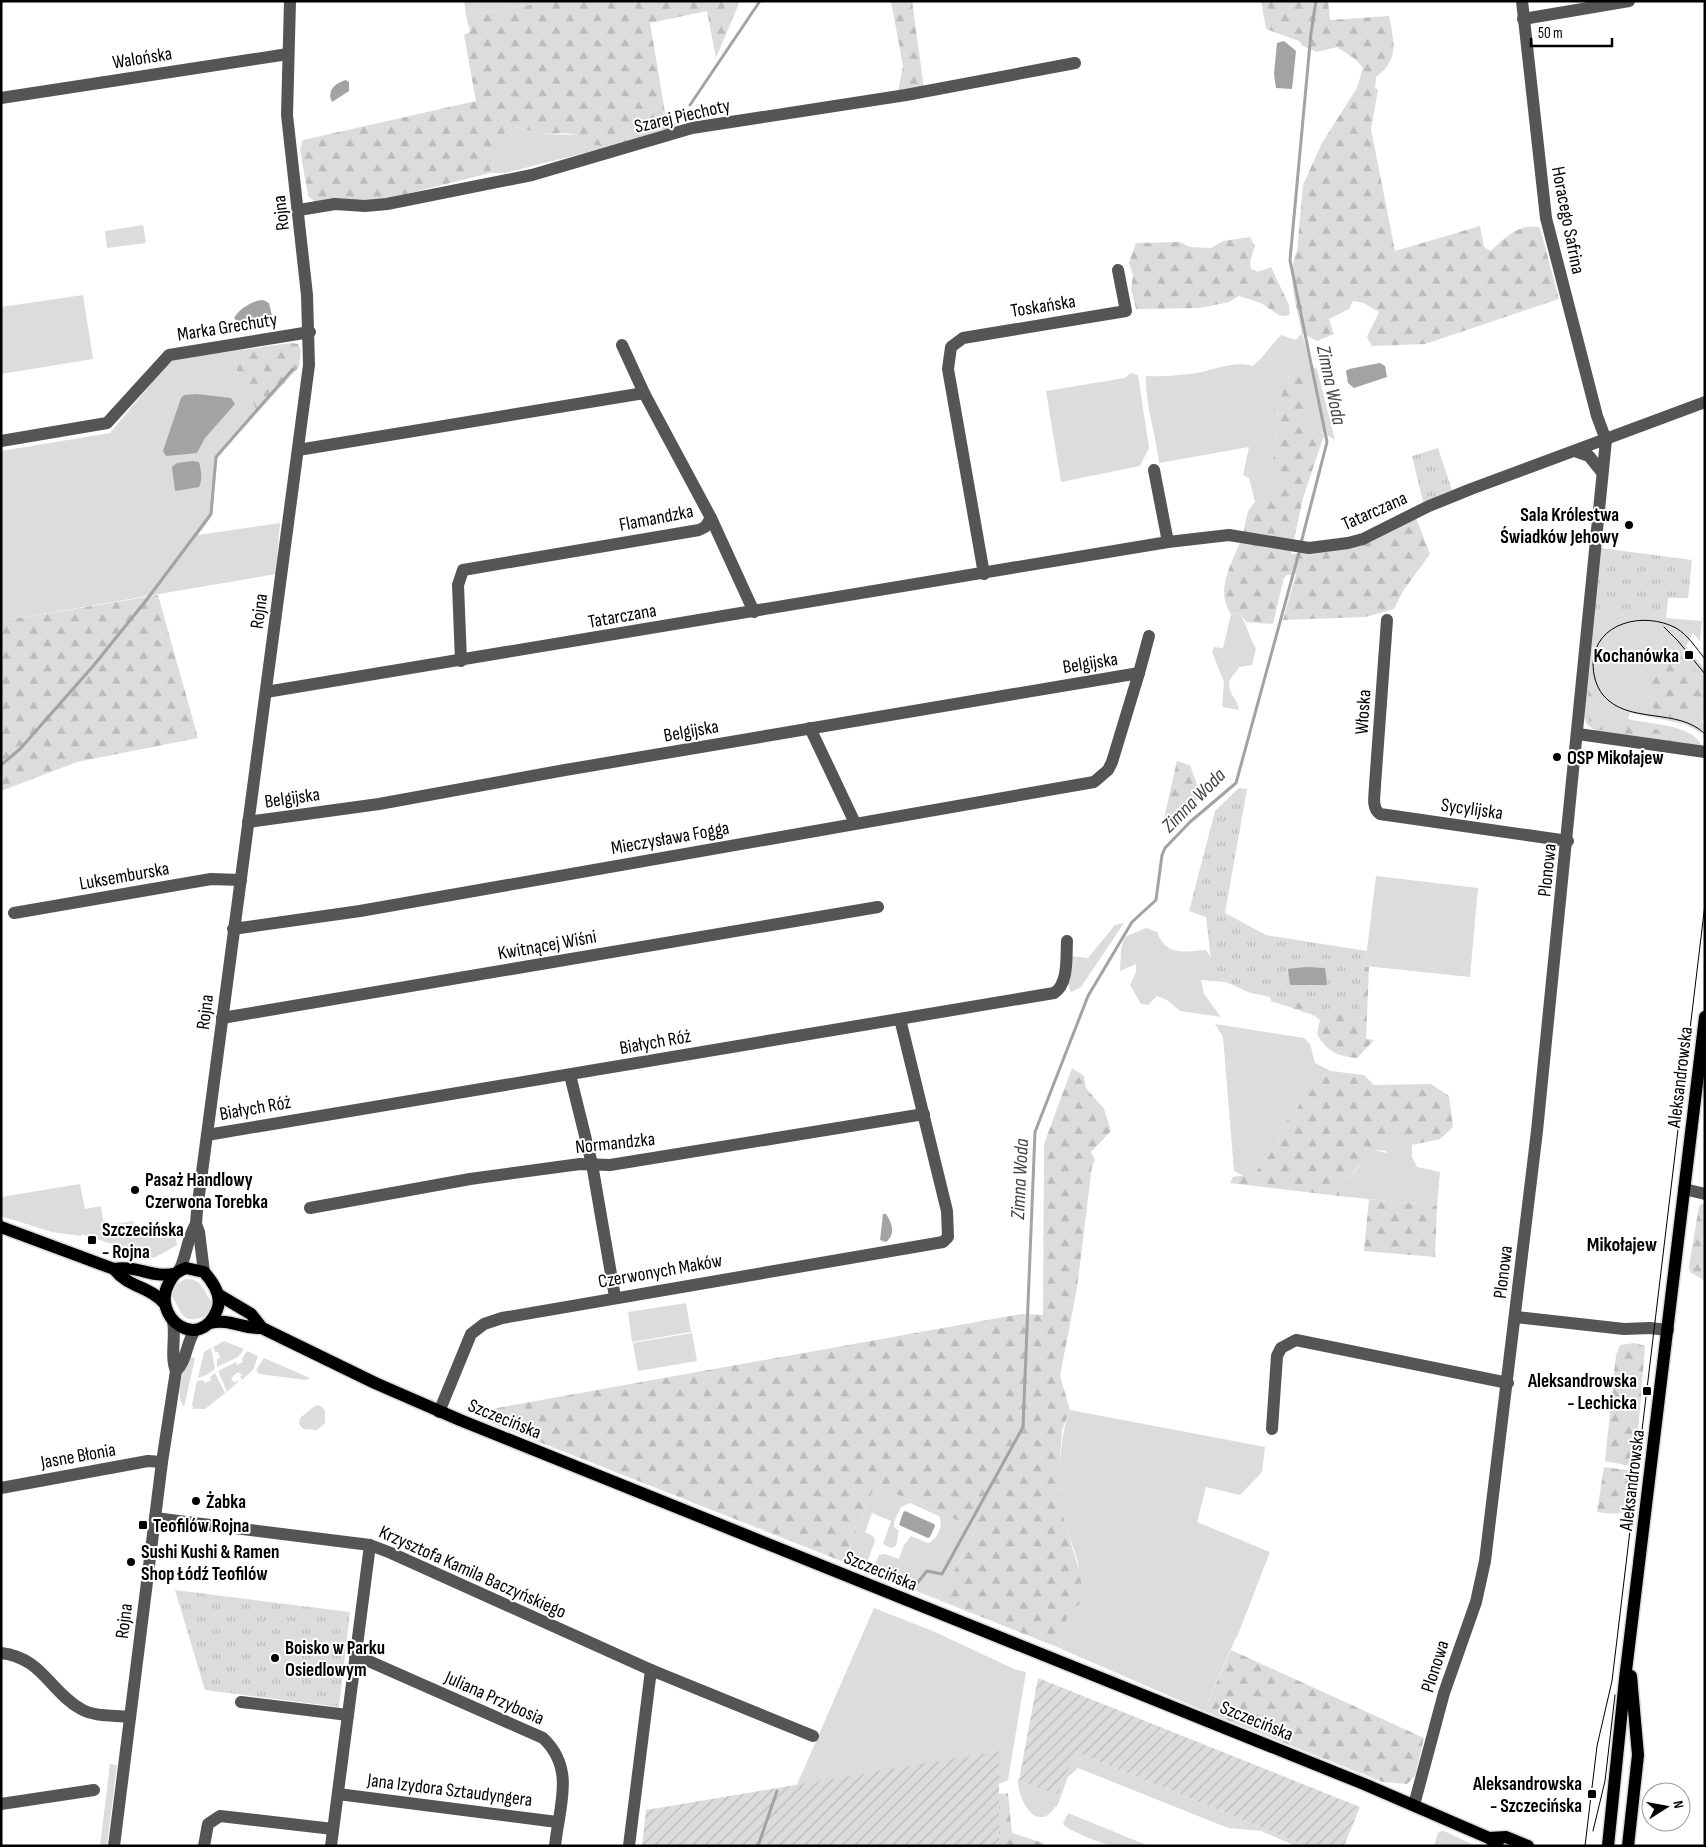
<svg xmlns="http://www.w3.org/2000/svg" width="1706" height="1847" font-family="'Sofia Sans Condensed',sans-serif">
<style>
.grass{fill:#dcdcdc}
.forest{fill:url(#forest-firs)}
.park{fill:url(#park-tufts)}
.garden{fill:url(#garden-furrows)}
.water{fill:#a3a3a3}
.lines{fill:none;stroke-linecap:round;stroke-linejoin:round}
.stream{stroke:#a3a3a3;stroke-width:3}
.major-casing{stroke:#dbdbdb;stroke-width:15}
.minor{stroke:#555;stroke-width:12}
.major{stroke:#000;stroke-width:12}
.tram{stroke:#000;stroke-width:1}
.poi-dot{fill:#000;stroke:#fff;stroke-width:2}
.labels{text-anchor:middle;stroke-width:4;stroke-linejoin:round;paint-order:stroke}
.street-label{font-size:19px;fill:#000;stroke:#fff}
.poi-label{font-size:19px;font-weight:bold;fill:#000;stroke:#fff;text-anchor:start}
.water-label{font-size:20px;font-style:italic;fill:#444;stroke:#fff}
.neighbourhood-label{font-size:20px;font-weight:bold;fill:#000;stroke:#fff}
</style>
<defs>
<pattern id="forest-firs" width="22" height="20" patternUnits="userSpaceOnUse" patternTransform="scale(1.25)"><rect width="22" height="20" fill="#dcdcdc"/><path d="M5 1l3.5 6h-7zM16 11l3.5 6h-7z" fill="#bbb"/></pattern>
<pattern id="park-tufts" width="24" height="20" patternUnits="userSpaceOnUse" patternTransform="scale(1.25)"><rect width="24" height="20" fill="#dcdcdc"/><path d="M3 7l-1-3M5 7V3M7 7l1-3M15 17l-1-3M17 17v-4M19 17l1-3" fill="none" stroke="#bbb"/></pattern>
<pattern id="garden-furrows" width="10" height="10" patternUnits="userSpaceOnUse" patternTransform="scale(1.25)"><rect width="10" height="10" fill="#dcdcdc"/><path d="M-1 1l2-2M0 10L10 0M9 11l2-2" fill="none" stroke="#bbb"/></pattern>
</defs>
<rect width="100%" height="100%" fill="#fff"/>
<g class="grass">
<path d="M464 1H554L466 15Z"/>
<path d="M517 127 542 134 579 135 593 145 608 147 505 173H490L505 132Z"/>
<path d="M143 225 146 243 107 248 105 231Z"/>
<path d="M83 295 93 359 1 374V307Z"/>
<path d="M1302 333 1311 366 1317 369 1335 440 1320 431 1307 432 1289 376 1277 413 1278 420 1271 475 1281 483 1275 493 1255 502 1249 478 1243 475 1249 447 1159 463C1156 434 1145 405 1146 376 1161 377 1187 375 1202 372 1219 368 1235 361 1253 366 1265 356 1270 346 1281 335L1296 340Z"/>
<path d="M234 351 237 374 258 412 218 455 209 520 198 535 280 523 276 574 1 621V451L110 433 171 360Z"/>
<path d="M1131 373 1138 375 1149 448 1140 466 1061 482 1046 391 1125 378Z"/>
<path d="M1593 612 1702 621 1700 641 1693 633 1686 646 1705 670V716L1702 722 1705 725 1701 733 1684 724 1630 713 1628 719C1651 725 1691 723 1703 747L1596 732 1586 723 1584 716Z"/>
<path d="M1239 613C1247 624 1248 636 1256 648L1252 665 1239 667C1237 671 1232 676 1230 680 1226 692 1238 699 1239 710L1222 707 1224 682 1212 652 1214 647 1223 648 1231 614Z"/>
<path d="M1376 876 1478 888 1470 977 1365 966Z"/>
<path d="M1124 923 1081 987 1071 992 1068 984 1069 956 1088 958 1115 925Z"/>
<path d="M1146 928 1157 932C1166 956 1183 952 1206 950L1226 982 1201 980 1204 994 1221 1017 1180 1011 1167 1000 1157 996 1148 1005 1141 1004 1130 985 1136 972V964L1120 971 1121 949 1125 937Z"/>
<path d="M1215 1024 1304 1038 1310 1044 1315 1063 1331 1071 1319 1078 1305 1091 1296 1112 1283 1125 1278 1144 1254 1174 1244 1176 1234 1171 1223 1037Z"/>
<path d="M1390 1130 1412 1145V1157L1417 1167 1440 1172 1437 1206 1339 1196V1178C1354 1179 1355 1170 1363 1160 1366 1156 1371 1153 1375 1150L1386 1153Z"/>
<path d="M80 1184 85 1209 101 1206 104 1226 133 1221 135 1230 174 1223 177 1245 154 1258 82 1234 81 1236 52 1232 1 1216V1197Z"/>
<path d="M185 1279C203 1278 203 1292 213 1303L205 1316C179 1327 182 1308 170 1294L178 1283Z"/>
<path d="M686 1303 691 1332 632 1342 628 1312Z"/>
<path d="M692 1333 697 1361 638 1371 633 1343Z"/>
<path d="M224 1341 244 1349 238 1357 217 1367V1359L220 1358 218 1352H215L213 1347Z"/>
<path d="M211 1348 215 1369 206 1375 198 1378 204 1352Z"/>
<path d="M247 1351 258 1356 253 1370 242 1380 240 1377 242 1375 238 1372 231 1378 234 1382 239 1381 227 1392 218 1371 236 1362 237 1365 243 1362 242 1359Z"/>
<path d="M187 1356 195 1358 184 1407C174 1393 184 1371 187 1356Z"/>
<path d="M264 1358 310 1378 306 1380 259 1374 256 1370Z"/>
<path d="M215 1373 225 1393 205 1409H193L192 1404 197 1381 203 1380 205 1383 211 1380 210 1377Z"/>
<path d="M316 1405 321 1406 325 1411V1423L317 1430 303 1429 299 1424 300 1418Z"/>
<path d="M1070 1410 1265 1447 1262 1472 1240 1495 1206 1487 1197 1522 1270 1552 1237 1637 1234 1636 1236 1637 1204 1711 1057 1647C1064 1638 1061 1632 1065 1622 1070 1607 1078 1591 1079 1575 1081 1561 1066 1532 1063 1516 1058 1483 1058 1441 1070 1410Z"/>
<path d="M875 1485 976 1528 939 1600 871 1573 879 1555 885 1554 899 1559 904 1545 911 1536 928 1543C937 1540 944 1525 939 1516L910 1503 901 1507 894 1522V1527L899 1531 896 1546 891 1548 883 1544 891 1521 872 1513 865 1532 873 1536 875 1541 864 1570 844 1562Z"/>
<path d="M874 1608 935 1632 1014 1669 1026 1672 1008 1780 999 1784V1751L796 1787Z"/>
<path d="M1078 1753 1307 1846H1296L1261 1831 1228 1828 1078 1768 1068 1777 1057 1807H1055C1037 1835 1017 1799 1018 1779L1058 1794 1074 1755Z"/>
<path d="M110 1764 117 1765 107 1846H100Z"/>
<path d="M1068 1813 1149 1846C1137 1846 1125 1847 1113 1846 1105 1845 1067 1830 1063 1824Z"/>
<path d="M1442 1831H1444L1476 1846H1434L1438 1833Z"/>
</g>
<g class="forest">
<path d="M554 1H740L716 58 707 11 650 23 667 124 676 123 675 127 608 147 593 145 579 135 565 133 542 134 517 127 505 132 490 173 382 200 315 202 308 196 300 149 303 140 476 101 464 35 470 32 466 15Z"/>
<path d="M891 1H912L924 88 898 92 903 66Z"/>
<path d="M1261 1H1328L1330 20 1389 16C1394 42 1400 59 1376 77L1375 88 1378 90 1371 129 1395 251 1480 226 1484 247 1491 251C1503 239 1521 221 1540 228L1559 299 1425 344 1372 346 1367 337 1379 312 1364 303 1353 301 1349 309 1329 319 1334 334 1317 341 1302 333C1297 308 1286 275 1297 251L1303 185 1322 143 1357 88 1363 68 1355 59 1337 47 1317 52 1303 46 1299 41 1266 29Z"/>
<path d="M1250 237 1255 246 1250 261 1251 269 1258 272 1271 267 1289 305 1290 315 1280 316 1261 303 1239 296 1229 302 1200 308 1136 309 1131 289 1133 275 1129 263 1136 243 1180 242 1190 247 1211 248 1223 241Z"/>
<path d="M291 343 298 344 301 350 299 367 258 412 237 374 234 351Z"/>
<path d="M1295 366C1307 376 1310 416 1307 431H1320L1324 435 1303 498 1291 554 1340 549 1416 518 1430 554 1403 591 1394 609 1365 617 1283 620 1296 574 1287 575 1284 578 1273 624 1246 622 1239 613 1231 614C1212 587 1238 555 1244 531 1246 520 1246 511 1254 503 1265 493 1271 500 1281 483L1271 475 1278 420C1275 404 1287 380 1295 366Z"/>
<path d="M158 595 198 738 77 762 1 791V621Z"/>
<path d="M1658 650 1676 651 1704 680 1705 712 1683 717H1669L1656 712 1648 699 1643 678 1648 664Z"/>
<path d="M1593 689 1599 699 1596 711 1597 716 1604 718 1609 726 1618 727 1622 723 1638 725 1688 737V741L1682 743 1596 729 1589 723 1588 690Z"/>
<path d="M1177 761 1190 765 1201 796 1172 826 1164 818Z"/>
<path d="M1365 966 1369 967 1366 1039 1374 1040 1357 1058C1338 1057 1325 1050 1317 1034L1320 1020 1313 1015 1271 1001 1268 987 1354 977Z"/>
<path d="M1072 1068 1084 1076 1086 1088 1104 1109 1111 1131 1091 1152 1095 1160 1092 1166 1077 1288 1060 1376 1070 1410 1062 1430 1060 1456 1063 1516 1080 1574 1083 1602C1057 1617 1071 1630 1057 1647L939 1600 976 1528 875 1485 844 1562 491 1423 486 1410 1021 1314 1043 1315 1044 1144Z"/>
<path d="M1331 1071 1364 1075 1374 1085 1431 1084 1449 1096 1453 1127 1440 1139 1412 1145 1390 1130 1391 1151 1375 1150C1371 1153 1366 1156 1363 1160 1354 1170 1354 1179 1339 1178V1196L1230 1183 1233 1177 1254 1174 1278 1144 1283 1124 1296 1112 1305 1091 1319 1078Z"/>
<path d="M1369 1199 1437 1206 1435 1257 1364 1251Z"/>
<path d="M1705 1202V1281L1690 1272 1689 1266 1699 1206Z"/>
<path d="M1635 1343 1645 1346 1636 1456 1634 1463 1630 1466 1605 1461 1616 1355 1620 1345Z"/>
<path d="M1604 1467 1633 1471C1635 1478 1633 1484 1632 1490 1628 1517 1621 1515 1597 1512Z"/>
<path d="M1231 1650 1424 1738 1415 1776 1407 1784 1383 1782 1204 1711Z"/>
<path d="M1008 1793 1012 1833 1043 1843V1846H999V1794Z"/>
</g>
<g class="park">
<path d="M1438 448 1452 490 1423 502 1412 456Z"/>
<path d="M1601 548 1692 560 1688 598H1668L1666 619 1593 612Z"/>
<path d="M1239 788 1247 789 1225 913 1266 935 1367 951 1358 1016 1248 992 1226 982 1211 960 1206 917 1189 911 1215 811Z"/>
<path d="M175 1590 350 1612 339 1707 205 1690Z"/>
</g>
<g class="garden">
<path d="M1038 1678 1360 1807 1344 1846H1307L1078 1753 1074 1756 1058 1795 1019 1780Z"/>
<path d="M999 1751V1846H642L646 1810Z"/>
</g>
<g class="water">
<path d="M1284 41 1296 51 1292 89 1276 88 1274 74 1277 43Z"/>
<path d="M346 80 349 82V91L332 102C326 90 336 83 346 80Z"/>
<path d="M263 300 269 303 272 316 268 322C257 326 242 328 234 318 239 309 253 300 263 300Z"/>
<path d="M1380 363 1385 366 1387 377 1354 388 1348 383 1346 371 1349 369Z"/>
<path d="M196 394 231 398 235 404 205 438 197 453 166 456 163 451 181 398 184 395Z"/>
<path d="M193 461 199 462C201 470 203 479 199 487L175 491 172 467 177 463Z"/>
<path d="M1306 967 1325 968 1327 985H1290L1288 969Z"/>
<path d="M883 1214H886C892 1223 896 1234 886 1242L880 1240Z"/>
<path d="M905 1511 934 1524 935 1526 930 1537 928 1538 899 1525 903 1513Z"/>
</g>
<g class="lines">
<g class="stream">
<path d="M690 105 760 1"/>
<path d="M1301 543 1327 442 1290 260 1311 33 1316 1"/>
<path d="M1 765 20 749 94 665 148 598 211 514 216 457 293 369"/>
<path d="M914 1587 927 1571 942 1574 1023 1427 1035 1132 1088 996 1132 922 1156 900 1162 855 1165 848 1190 822 1236 783 1300 549"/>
<path d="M758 1846 777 1791"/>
</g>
<g class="major-casing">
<g id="major">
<path d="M1 1227 114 1269C129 1288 149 1286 163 1302"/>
<path d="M186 1268 204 1272C213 1282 223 1296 217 1310 199 1354 150 1316 169 1283 173 1275 177 1271 186 1268Z"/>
<path d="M114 1269C137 1265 152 1278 174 1274"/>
<path d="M219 1295 251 1314 262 1328"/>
<path d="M210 1323C229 1318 243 1329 262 1328L375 1383 460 1420 1364 1784 1489 1838 1498 1846"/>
<path d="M1489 1838 1506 1837 1528 1846"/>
<path d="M1608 1846 1625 1679 1705 1017"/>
<path d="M1628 1846 1638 1755 1631 1676"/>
</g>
</g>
<g class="minor">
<path d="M1523 19 1629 1"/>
<path d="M1 98 288 54"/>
<path d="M299 210 335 204 365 206 387 204 532 175 692 128 906 95 1075 63"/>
<path d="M622 345 644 393 711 518 754 612"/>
<path d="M1 441 107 423 169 355 310 332"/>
<path d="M298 450 644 393"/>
<path d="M1575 451 1589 456 1601 471"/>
<path d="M1154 470 1168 542"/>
<path d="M984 574 948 369 951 347 963 338 1126 311 1118 270"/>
<path d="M1387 620 1375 785C1375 794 1371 808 1380 814L1568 841"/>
<path d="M461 661 458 585 463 570 699 530 705 527 711 518"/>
<path d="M1139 673 1149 636"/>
<path d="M266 692 1168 542 1229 535 1309 548 1348 543 1363 539 1429 506 1471 489 1705 402"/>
<path d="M810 728 855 823"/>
<path d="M1578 734 1705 752"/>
<path d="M14 913 211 879 241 880"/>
<path d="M233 929 360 911 1094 782 1108 770 1112 762 1139 673 565 770 379 804 248 822"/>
<path d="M222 1018 878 907"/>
<path d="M570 1075 592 1164 615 1297"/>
<path d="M207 1135 1054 993C1069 984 1066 956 1067 941"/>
<path d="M1684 1189 1705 1194"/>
<path d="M310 1208 470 1179 580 1164 610 1165 924 1114"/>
<path d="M179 1271C187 1255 187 1238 196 1224"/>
<path d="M204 1272 199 1232 196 1224 197 1210 309 365 307 295 287 115 290 1"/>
<path d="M1516 1317 1624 1329 1650 1328 1668 1330"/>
<path d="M176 1371C187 1361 186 1343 195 1330"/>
<path d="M439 1412 471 1334 484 1324 502 1318 943 1242 948 1237 947 1211 900 1019"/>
<path d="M1272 1429 1277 1356 1281 1348 1296 1340 1508 1383"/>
<path d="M1 1488 148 1461 162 1462"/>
<path d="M155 1518 370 1545 391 1553 651 1670 629 1846"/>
<path d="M1 1653C43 1658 49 1691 81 1709 94 1717 115 1715 130 1717"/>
<path d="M355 1655 543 1738C576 1769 559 1806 555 1846"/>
<path d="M651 1670 813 1736"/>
<path d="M241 1702 348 1715"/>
<path d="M338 1794 557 1822"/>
<path d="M1 1804 94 1790"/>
<path d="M1414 1805 1444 1693 1476 1602 1485 1561 1537 1131 1606 440 1597 416 1546 218 1522 1"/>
<path d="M114 1846 162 1462 176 1371C170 1357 176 1337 173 1321"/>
<path d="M204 1846 208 1824 220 1816 333 1829"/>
<path d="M331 1846 370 1545"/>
</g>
<use href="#major" class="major"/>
<g class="tram">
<path d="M1664 627 1678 641 1705 674"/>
<path d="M1705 659C1696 648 1688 635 1676 628 1644 611 1595 622 1593 663 1593 675 1596 686 1603 695 1628 725 1678 707 1705 734"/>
<path d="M1593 1831 1605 1781 1615 1695"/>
<path d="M1585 1846 1597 1746 1612 1681 1705 904"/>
</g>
</g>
<g class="poi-dot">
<circle cx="1629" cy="525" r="5"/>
<rect x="1684" y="650" width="10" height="10" rx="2.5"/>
<circle cx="1557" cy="757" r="5"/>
<circle cx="135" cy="1190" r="5"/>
<rect x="87" y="1235" width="10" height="10" rx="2.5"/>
<rect x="1642" y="1386" width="10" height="10" rx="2.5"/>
<circle cx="196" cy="1501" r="5"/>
<rect x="138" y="1520" width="10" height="10" rx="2.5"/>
<circle cx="131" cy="1562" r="5"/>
<circle cx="275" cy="1658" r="5"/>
<rect x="1587" y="1789" width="10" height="10" rx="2.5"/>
</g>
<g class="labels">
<g class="street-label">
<text transform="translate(142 57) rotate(-9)" y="7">Walońska</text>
<text transform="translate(682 115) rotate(-13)" y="7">Szarej Piechoty</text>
<text transform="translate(280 213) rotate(-97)" y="7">Rojna</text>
<text transform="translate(1569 220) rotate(79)" y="7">Horacego Safrina</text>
<text transform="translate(1043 305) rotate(-9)" y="7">Toskańska</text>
<text transform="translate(227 326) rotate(-9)" y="7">Marka Grechuty</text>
<text transform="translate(1374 510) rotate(-24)" y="7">Tatarczana</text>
<text transform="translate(656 517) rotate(-11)" y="7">Flamandzka</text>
<text transform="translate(258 611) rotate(-82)" y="7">Rojna</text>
<text transform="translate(622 615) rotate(-10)" y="7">Tatarczana</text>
<text transform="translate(1090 662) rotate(-9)" y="7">Belgijska</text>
<text transform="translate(1362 712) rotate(-86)" y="7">Włoska</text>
<text transform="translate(691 730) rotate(-10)" y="7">Belgijska</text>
<text transform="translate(292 797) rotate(-8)" y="7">Belgijska</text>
<text transform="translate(1472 808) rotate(8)" y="7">Sycylijska</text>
<text transform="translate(670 837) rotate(-10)" y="7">Mieczysława Fogga</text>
<text transform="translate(1546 870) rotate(-84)" y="7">Plonowa</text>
<text transform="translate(124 875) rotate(-10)" y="7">Luksemburska</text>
<text transform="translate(547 944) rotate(-10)" y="7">Kwitnącej Wiśni</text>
<text transform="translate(204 1012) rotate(-83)" y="7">Rojna</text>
<text transform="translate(655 1041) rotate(-10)" y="7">Białych Róż</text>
<text transform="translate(1679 1077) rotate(-83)" y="7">Aleksandrowska</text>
<text transform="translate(255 1107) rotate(-10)" y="7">Białych Róż</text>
<text transform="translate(615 1142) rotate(-6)" y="7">Normandzka</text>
<text transform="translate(660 1270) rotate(-10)" y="7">Czerwonych Maków</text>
<text transform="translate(1502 1272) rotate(-83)" y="7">Plonowa</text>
<text transform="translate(505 1418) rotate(22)" y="7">Szczecińska</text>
<text transform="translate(78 1455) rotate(-10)" y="7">Jasne Błonia</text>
<text transform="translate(1631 1480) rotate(-83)" y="7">Aleksandrowska</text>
<text transform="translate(881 1570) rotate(22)" y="7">Szczecińska</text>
<text transform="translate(473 1571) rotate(24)" y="7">Krzysztofa Kamila Baczyńskiego</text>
<text transform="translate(123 1621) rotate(-83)" y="7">Rojna</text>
<text transform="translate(1434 1666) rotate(-72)" y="7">Plonowa</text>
<text transform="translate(495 1697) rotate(24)" y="7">Juliana Przybosia</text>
<text transform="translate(1257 1720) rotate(22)" y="7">Szczecińska</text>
<text transform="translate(450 1789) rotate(7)" y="7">Jana Izydora Sztaudyngera</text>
</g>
<g class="poi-label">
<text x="1619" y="521" text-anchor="end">Sala Królestwa<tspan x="1619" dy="22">Świadków Jehowy</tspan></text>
<text x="1679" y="662" text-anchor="end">Kochanówka</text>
<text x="1567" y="764">OSP Mikołajew</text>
<text x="145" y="1186">Pasaż Handlowy<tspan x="145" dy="22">Czerwona Torebka</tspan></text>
<text x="102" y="1236">Szczecińska<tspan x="102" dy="22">- Rojna</tspan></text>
<text x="1637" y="1387" text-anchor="end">Aleksandrowska<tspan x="1637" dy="22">- Lechicka</tspan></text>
<text x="206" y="1508">Żabka</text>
<text x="153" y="1532">Teofilów Rojna</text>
<text x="141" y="1558">Sushi Kushi &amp; Ramen<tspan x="141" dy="22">Shop Łódź Teofilów</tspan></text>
<text x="285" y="1654">Boisko w Parku<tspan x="285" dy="22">Osiedlowym</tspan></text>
<text x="1582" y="1790" text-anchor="end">Aleksandrowska<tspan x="1582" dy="22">- Szczecińska</tspan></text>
</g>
<g class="water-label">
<text transform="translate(1332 385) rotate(78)" y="7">Zimna Woda</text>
<text transform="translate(1193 800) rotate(-45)" y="7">Zimna Woda</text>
<text transform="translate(1019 1179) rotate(-87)" y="7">Zimna Woda</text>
</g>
<g class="neighbourhood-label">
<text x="1622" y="1251">Mikołajew</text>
</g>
</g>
<rect width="1706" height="1847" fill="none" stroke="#000000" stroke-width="5"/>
<g transform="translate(1666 1807) rotate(79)"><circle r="24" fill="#ffffff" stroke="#999999"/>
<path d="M0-4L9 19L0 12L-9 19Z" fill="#000000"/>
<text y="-8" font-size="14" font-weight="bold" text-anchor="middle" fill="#000000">N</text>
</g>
<path d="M1531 38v8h81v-8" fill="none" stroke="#000000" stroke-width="2.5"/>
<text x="1538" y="38" font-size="15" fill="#000000" stroke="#ffffff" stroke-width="4" paint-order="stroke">50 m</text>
</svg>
